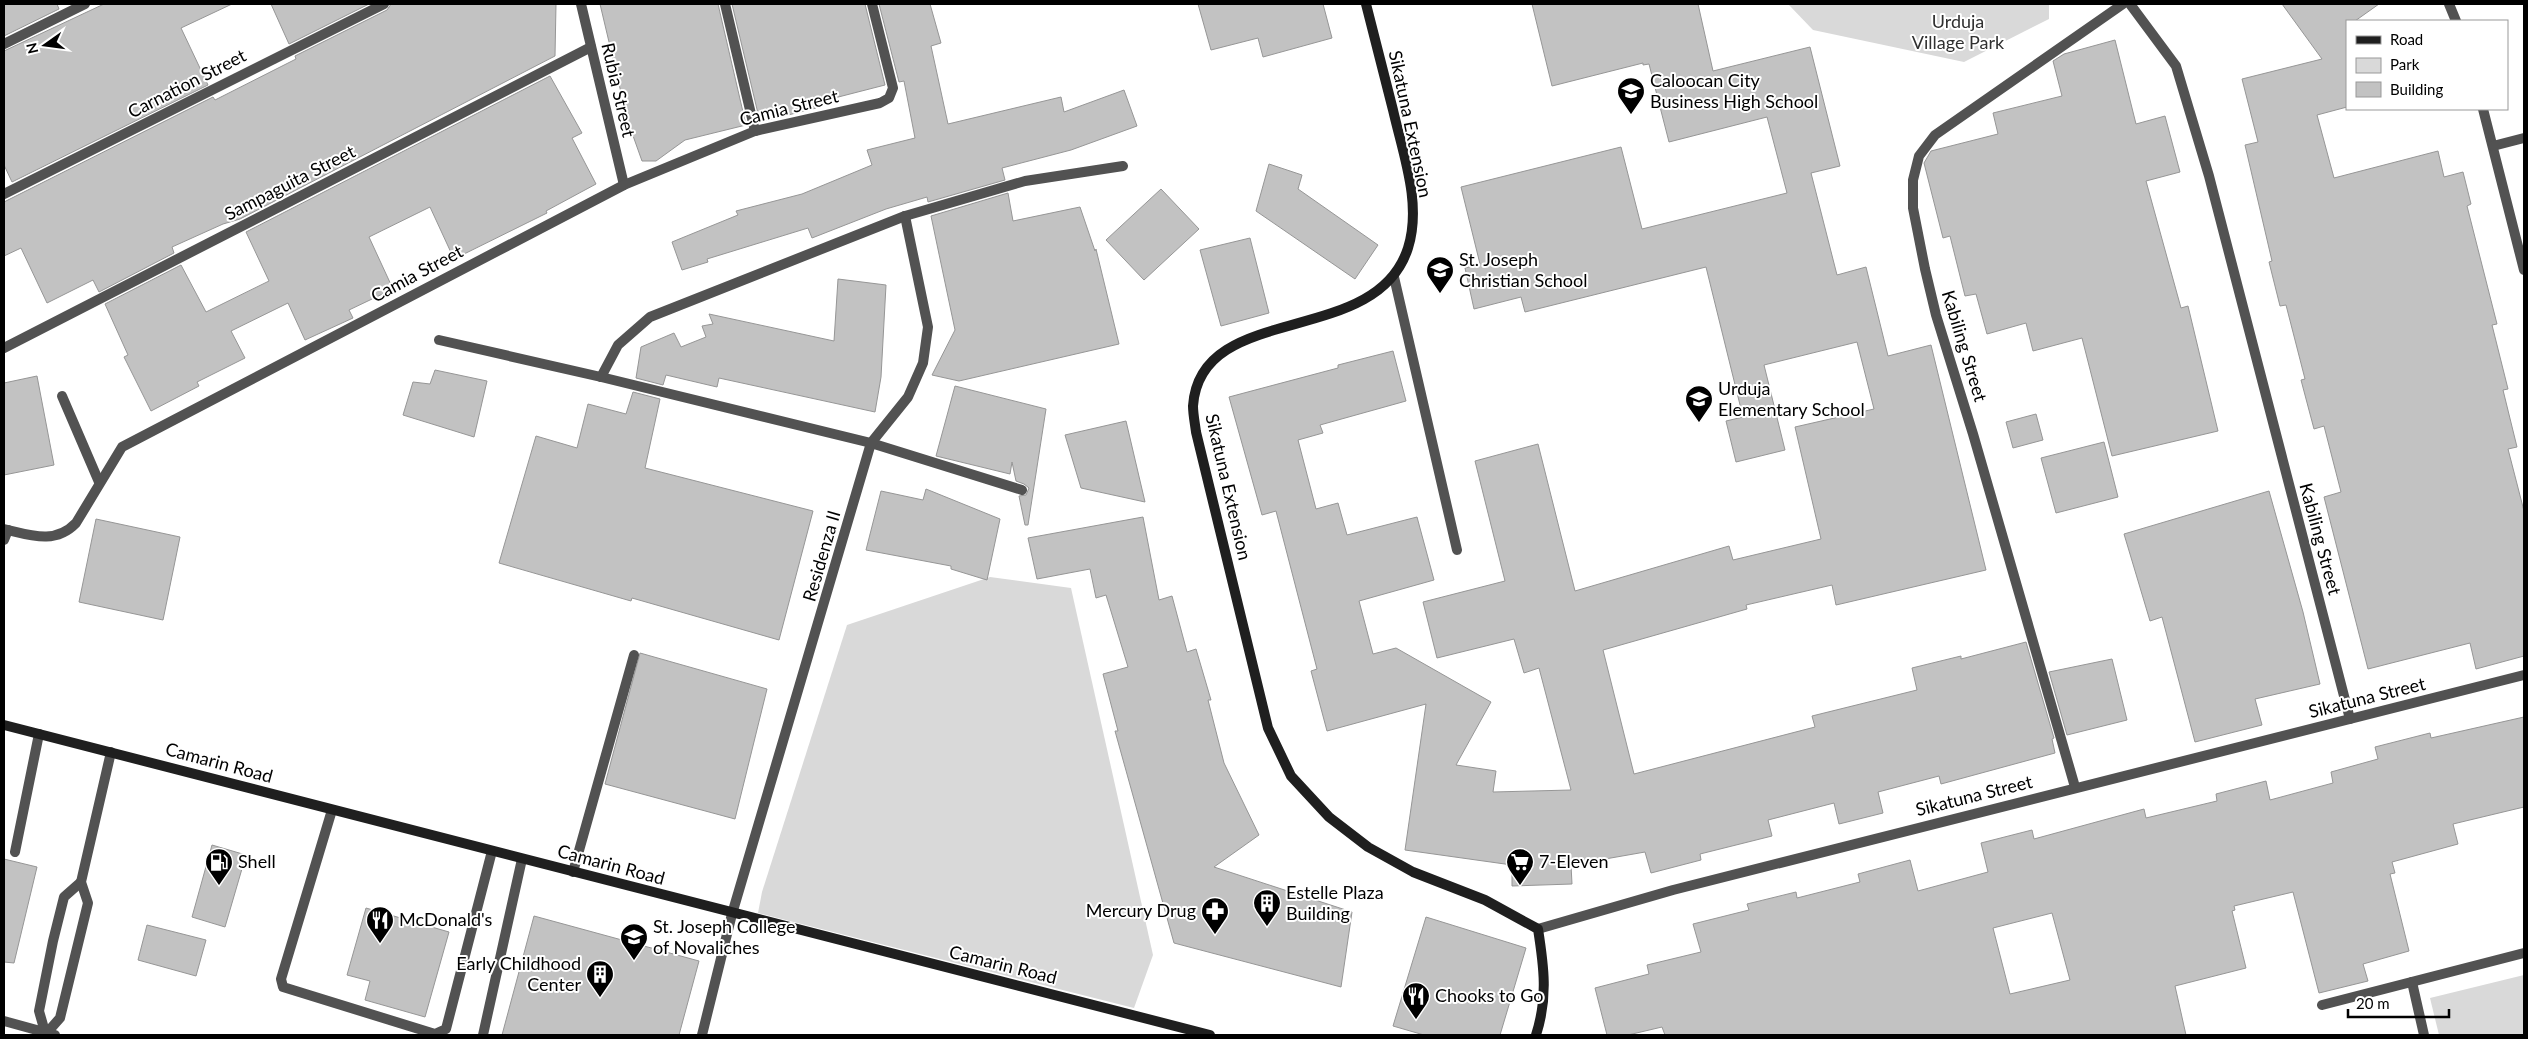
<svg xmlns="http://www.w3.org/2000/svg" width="2528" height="1039" font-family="Lato,sans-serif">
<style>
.green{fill:#d9d9d9}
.building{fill:#c2c2c2;stroke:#969696;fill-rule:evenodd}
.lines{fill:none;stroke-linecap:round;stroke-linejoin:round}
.lane{stroke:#525252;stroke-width:10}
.street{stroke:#525252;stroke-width:10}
.secondary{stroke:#1f1f1f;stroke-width:10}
.labels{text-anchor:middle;stroke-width:4;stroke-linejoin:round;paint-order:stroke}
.park-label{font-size:18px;fill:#303030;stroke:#fff}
.poi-label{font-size:18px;fill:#000;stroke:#fff;text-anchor:start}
.street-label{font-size:18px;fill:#000;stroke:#fff}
</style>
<rect width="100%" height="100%" fill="#fff"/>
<g class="green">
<path d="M1788 4H2049V19L1964 62 1813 30Z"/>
<path d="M990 577 1071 588 1153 955 1134 1008 758 913 762 892 847 625Z"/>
<path d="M2524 975V1035H2439L2430 998Z"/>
</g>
<g class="building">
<path d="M4 4H57L59 9 4 36Z"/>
<path d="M104 4H232L181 28 208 85 12 182 4 165V51Z"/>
<path d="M271 4H369L289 44Z"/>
<path d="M391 4H556L555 56 240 219 223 224 172 247 174 253 99 292 93 280 47 303 21 248 4 256V202L213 97 215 100 296 59 295 56 387 10Z"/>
<path d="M600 4H718L746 125 685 140 656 161H642L621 102 623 101Z"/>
<path d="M732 4H865L885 85 815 103 816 108 760 122Z"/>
<path d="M879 4H930L941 43 931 46 948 124 1061 97 1064 112 1124 90 1137 126 1071 150 1002 168 1005 180 928 202 927 197 886 209 812 238 808 228 707 259 708 262 682 270 672 242 738 215 736 211 802 194 872 165 867 150 915 138 904 81 899 82Z"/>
<path d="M1198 4H1323L1332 38 1263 57 1258 38 1211 50Z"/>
<path d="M1532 4H1698L1713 71 1810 47 1840 166 1811 173 1837 275 1866 267 1888 356 1931 345 1986 570 1836 605 1832 585 1746 605 1747 609 1603 650 1634 774 1815 727 1812 716 1917 690 1912 668 1961 656V659L2026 642 2054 738 2052 739 2055 753 1941 784 1939 776 1878 792 1883 813 1839 824 1834 803 1768 820 1772 836 1700 854 1701 860 1651 873 1645 852 1571 865 1572 884 1512 886V865L1405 850 1426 704 1327 731 1311 671 1317 669 1276 511 1262 515 1229 397 1338 368V365L1393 351 1406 401 1320 425 1323 433 1298 440 1316 509 1338 503 1347 535 1417 517 1434 580 1359 601 1373 654 1396 648 1491 702 1456 765 1496 771 1493 792 1571 790 1539 668 1524 673 1514 639 1437 658 1423 602 1505 581 1475 461 1538 444 1575 591 1729 546 1733 560 1821 539 1795 427 1874 409 1857 342 1764 365 1785 450 1736 462 1726 421 1743 417 1706 267 1525 312 1521 297 1474 309 1465 268 1480 264 1461 187 1621 147 1642 229 1787 193 1767 117 1669 142 1649 64 1643 65V63L1552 86Z"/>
<path d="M2282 4H2379L2355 21H2347V107L2317 115 2334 178 2438 151 2444 177 2463 172 2471 204 2467 206 2497 324 2492 325 2508 389 2503 390 2517 447 2508 449 2524 511V656L2476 669 2470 643 2368 669 2324 497 2341 492 2324 426 2314 429 2301 380 2305 379 2286 305 2280 306 2269 262 2272 261 2245 145 2258 142 2242 79 2322 59Z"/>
<path d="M2115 40 2136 124 2165 116 2180 172 2146 181 2181 308 2188 306 2218 431 2112 456 2082 338 2033 351 2026 323 1987 334 1976 294 1965 296 1950 236 1943 238 1924 163 1931 151 1998 134 1993 113 2062 96 2053 61 2064 54Z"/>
<path d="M550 76 582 133 572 138 596 184 546 211 547 213 454 259 430 207 369 237 393 289 349 310 353 318 305 340 288 303 231 331 245 358 197 382 199 386 151 411 124 357 128 355 105 304 181 265 206 312 269 281 246 232Z"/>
<path d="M1269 164 1302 175 1298 189 1378 245 1355 279 1256 211Z"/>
<path d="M1161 189 1199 229 1144 280 1106 240Z"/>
<path d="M1008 193 1013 221 1080 207 1095 251 1096 249 1119 344 959 381 932 375 955 330 931 216Z"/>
<path d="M1250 238 1269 313 1221 326 1200 250Z"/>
<path d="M838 279 886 285 881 377 875 412 719 378 717 387 666 375 663 385 636 378 641 347 674 333 681 347 706 337 702 326 713 324 709 314 834 341Z"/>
<path d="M435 370 487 381 474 437 403 415 413 382 430 384Z"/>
<path d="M37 376 54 465 4 475V383Z"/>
<path d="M955 386 1046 409 1028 525H1025L1019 496 1026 495 1029 488 1024 484 1016 481 1012 462 1010 474 936 456Z"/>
<path d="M633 392 660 399 645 468 813 511 779 640 632 598 631 601 499 563 536 436 577 448 588 404 626 414Z"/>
<path d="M2036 414 2043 440 2013 448 2006 422Z"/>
<path d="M1126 421 1145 502 1081 488 1065 435Z"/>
<path d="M2104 442 2118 497 2056 513 2041 458Z"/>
<path d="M926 489 1000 519 987 580 951 569V566L866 550 881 491 923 500Z"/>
<path d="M2269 491 2303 612 2320 684 2255 699 2262 725 2195 742 2162 617 2150 621 2124 534Z"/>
<path d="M1143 517 1159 600 1172 596 1187 652 1196 649 1211 700H1208L1224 763 1259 835 1214 867 1352 912 1341 987 1174 943 1115 731H1118L1103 674 1128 667 1106 595 1096 598 1090 569 1037 579 1028 538Z"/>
<path d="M96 519 180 537 163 620 79 602Z"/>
<path d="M640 653 767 689 735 819 605 784Z"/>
<path d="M2112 659 2127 720 2067 735 2049 672Z"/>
<path d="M2524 717V807L2453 824 2458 844 2392 862 2395 873 2390 874 2409 951 2363 964 2368 981 2319 993 2293 892 2234 906 2235 910 2232 911 2246 968 2175 986 2186 1035H1665L1662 1027 1628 1035H1607L1595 988 1649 974 1647 965 1701 952 1693 924 1749 910 1747 904 1796 892 1797 898 1860 882 1858 874 1910 860 1918 891 1988 872 1981 843 2032 830 2034 839 2144 809 2146 818 2217 801 2216 794 2266 781 2270 800 2333 783 2331 772 2378 759 2375 747 2430 733 2431 738ZM2052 913 2070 980 2010 994 1993 928Z"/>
<path d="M212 845 246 855 225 927 192 917Z"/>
<path d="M4 859 37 867 14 963 4 962Z"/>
<path d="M366 908 449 932 425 1017 365 1000 370 981 347 975Z"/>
<path d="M534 916 699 961 679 1035H502Z"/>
<path d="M1426 917 1526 948 1500 1035H1424L1393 1026Z"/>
<path d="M147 925 206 940 196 976 138 960Z"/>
</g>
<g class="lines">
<g class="lane">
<path d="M62 396 99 482"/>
<path d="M332 810 281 979 283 987 435 1034 446 1029 492 851"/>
<path d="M15 852 39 734"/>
<path d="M483 1035 522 859"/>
<path d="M702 1035 732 914"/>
</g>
<g class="street">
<path d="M581 4 624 185"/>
<path d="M725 4 755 131"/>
<path d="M2130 4 2176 66 2209 176 2350 719"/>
<path d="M2449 4 2456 21"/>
<path d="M4 44 85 4"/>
<path d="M2483 109 2524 270"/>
<path d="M2493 146 2524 138"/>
<path d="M4 194 384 4"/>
<path d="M1394 277 1457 550"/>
<path d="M439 340 601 377 871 443 1022 490"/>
<path d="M4 348 591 47"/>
<path d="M601 377 618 345 650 317 905 216 1025 181 1123 166"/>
<path d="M4 529C30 535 55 545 76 523L122 447 624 185 755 131 880 103 889 98 893 88 872 4"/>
<path d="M4 540 8 530"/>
<path d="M2075 787 1973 434 1936 315 1925 269 1913 208V180L1919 156 1935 135 2123 4"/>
<path d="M573 872 634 655"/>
<path d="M732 914 871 443 908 397 923 363 928 327 905 216"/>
<path d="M1538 929 1673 890 2524 675"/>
<path d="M2412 982 2424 1035"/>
<path d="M2322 1005 2524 953"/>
<path d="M4 1021 55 1035"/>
<path d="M45 1032 39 1011 53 941 64 897 81 882"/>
<path d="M45 1035 60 1018 88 903 81 882 111 752"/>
</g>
<g class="secondary">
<path d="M1366 4C1375 39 1384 75 1393 110 1403 154 1422 204 1408 248 1376 349 1200 300 1193 406 1193 414 1195 424 1196 432L1268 728 1291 776 1329 817 1368 847 1413 872 1485 900 1538 929C1544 967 1548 998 1536 1035"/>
<path d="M4 725 1210 1035"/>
</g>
</g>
<defs>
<g id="school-pin" transform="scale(1.4375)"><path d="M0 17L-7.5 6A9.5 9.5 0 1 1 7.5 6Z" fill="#000" stroke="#fff"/><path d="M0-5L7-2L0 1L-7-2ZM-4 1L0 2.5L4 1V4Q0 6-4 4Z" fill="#fff"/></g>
<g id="fuel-pin" transform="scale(1.4375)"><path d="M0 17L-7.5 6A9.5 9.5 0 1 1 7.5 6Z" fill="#000" stroke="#fff"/><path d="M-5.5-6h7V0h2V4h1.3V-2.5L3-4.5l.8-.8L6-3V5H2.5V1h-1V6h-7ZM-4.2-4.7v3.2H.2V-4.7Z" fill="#fff"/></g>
<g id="supermarket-pin" transform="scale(1.4375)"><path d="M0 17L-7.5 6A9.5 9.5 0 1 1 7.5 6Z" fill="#000" stroke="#fff"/><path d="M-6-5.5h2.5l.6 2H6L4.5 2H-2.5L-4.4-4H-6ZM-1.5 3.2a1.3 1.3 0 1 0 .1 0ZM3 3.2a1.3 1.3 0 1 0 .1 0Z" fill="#fff"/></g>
<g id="building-pin" transform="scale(1.4375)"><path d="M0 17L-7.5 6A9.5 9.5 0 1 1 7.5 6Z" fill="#000" stroke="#fff"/><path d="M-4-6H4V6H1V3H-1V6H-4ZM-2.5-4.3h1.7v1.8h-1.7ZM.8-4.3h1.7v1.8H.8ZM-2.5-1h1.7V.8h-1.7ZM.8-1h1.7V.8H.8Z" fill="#fff"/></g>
<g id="pharmacy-pin" transform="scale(1.4375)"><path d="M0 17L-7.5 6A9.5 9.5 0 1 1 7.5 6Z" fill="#000" stroke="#fff"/><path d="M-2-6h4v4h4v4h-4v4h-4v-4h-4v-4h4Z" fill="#fff"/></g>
<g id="restaurant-pin" transform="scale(1.4375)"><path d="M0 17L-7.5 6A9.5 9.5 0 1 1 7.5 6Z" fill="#000" stroke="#fff"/><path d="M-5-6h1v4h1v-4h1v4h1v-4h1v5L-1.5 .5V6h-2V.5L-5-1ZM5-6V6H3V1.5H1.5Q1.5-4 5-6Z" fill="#fff"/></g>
<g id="university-pin" transform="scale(1.4375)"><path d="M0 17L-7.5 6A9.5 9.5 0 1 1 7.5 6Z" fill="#000" stroke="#fff"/><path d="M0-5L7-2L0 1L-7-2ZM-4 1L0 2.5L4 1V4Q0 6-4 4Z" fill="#fff"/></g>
</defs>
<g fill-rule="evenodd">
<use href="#school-pin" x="1631" y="91"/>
<use href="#school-pin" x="1440" y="270"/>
<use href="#school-pin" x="1699" y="399"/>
<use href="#fuel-pin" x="219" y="862"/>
<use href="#supermarket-pin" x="1520" y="862"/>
<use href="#building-pin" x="1267" y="903"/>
<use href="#pharmacy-pin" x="1215" y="911"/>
<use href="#restaurant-pin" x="380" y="920"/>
<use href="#university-pin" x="634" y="937"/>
<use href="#building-pin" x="600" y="974"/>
<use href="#restaurant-pin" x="1416" y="996"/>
</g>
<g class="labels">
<g class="park-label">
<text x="1958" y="28">Urduja<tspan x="1958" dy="21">Village Park</tspan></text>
</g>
<g class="poi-label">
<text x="1650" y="87">Caloocan City<tspan x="1650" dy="21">Business High School</tspan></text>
<text x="1459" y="266">St. Joseph<tspan x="1459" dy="21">Christian School</tspan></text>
<text x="1718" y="395">Urduja<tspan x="1718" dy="21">Elementary School</tspan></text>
<text x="238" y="868">Shell</text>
<text x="1539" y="868">7-Eleven</text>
<text x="1286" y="899">Estelle Plaza<tspan x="1286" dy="21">Building</tspan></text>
<text x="1196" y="917" text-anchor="end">Mercury Drug</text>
<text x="399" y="926">McDonald's</text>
<text x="653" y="933">St. Joseph College<tspan x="653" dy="21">of Novaliches</tspan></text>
<text x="581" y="970" text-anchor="end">Early Childhood<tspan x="581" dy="21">Center</tspan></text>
<text x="1435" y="1002">Chooks to Go</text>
</g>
<g class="street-label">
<text transform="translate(187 84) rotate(-27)" y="6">Carnation Street</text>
<text transform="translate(618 90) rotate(77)" y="6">Rubia Street</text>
<text transform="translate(789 108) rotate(-14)" y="6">Camia Street</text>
<text transform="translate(1410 124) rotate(78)" y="6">Sikatuna Extension</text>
<text transform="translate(290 183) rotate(-27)" y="6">Sampaguita Street</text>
<text transform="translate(417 274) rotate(-28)" y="6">Camia Street</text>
<text transform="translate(1964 346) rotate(73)" y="6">Kabiling Street</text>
<text transform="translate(1228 487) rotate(77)" y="6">Sikatuna Extension</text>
<text transform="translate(2320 539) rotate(75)" y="6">Kabiling Street</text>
<text transform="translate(822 556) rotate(-74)" y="6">Residenza II</text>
<text transform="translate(2367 698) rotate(-14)" y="6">Sikatuna Street</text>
<text transform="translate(219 763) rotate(15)" y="6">Camarin Road</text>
<text transform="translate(1974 796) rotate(-14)" y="6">Sikatuna Street</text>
<text transform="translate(611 865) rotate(15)" y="6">Camarin Road</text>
<text transform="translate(1003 965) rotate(14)" y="6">Camarin Road</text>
</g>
</g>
<rect width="2528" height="1039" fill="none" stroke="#000000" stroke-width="10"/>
<rect x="2346" y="20" width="162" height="90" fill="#ffffff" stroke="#999999"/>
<rect x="2356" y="36" width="25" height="8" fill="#1f1f1f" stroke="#999999"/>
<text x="2390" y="45" font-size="15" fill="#000000">Road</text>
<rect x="2356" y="58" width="25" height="15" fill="#d9d9d9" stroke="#999999"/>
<text x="2390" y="70" font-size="15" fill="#000000">Park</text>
<rect x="2356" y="82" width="25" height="15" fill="#c2c2c2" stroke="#999999"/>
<text x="2390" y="95" font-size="15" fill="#000000">Building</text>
<g transform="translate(45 45) rotate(256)" stroke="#ffffff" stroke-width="4" paint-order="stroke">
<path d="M0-4L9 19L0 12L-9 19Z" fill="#000000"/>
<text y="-8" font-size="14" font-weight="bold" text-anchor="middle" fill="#000000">N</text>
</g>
<path d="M2348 1009v8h101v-8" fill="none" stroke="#000000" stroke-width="2.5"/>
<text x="2356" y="1009" font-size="15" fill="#000000" stroke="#ffffff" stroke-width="4" paint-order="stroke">20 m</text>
</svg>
